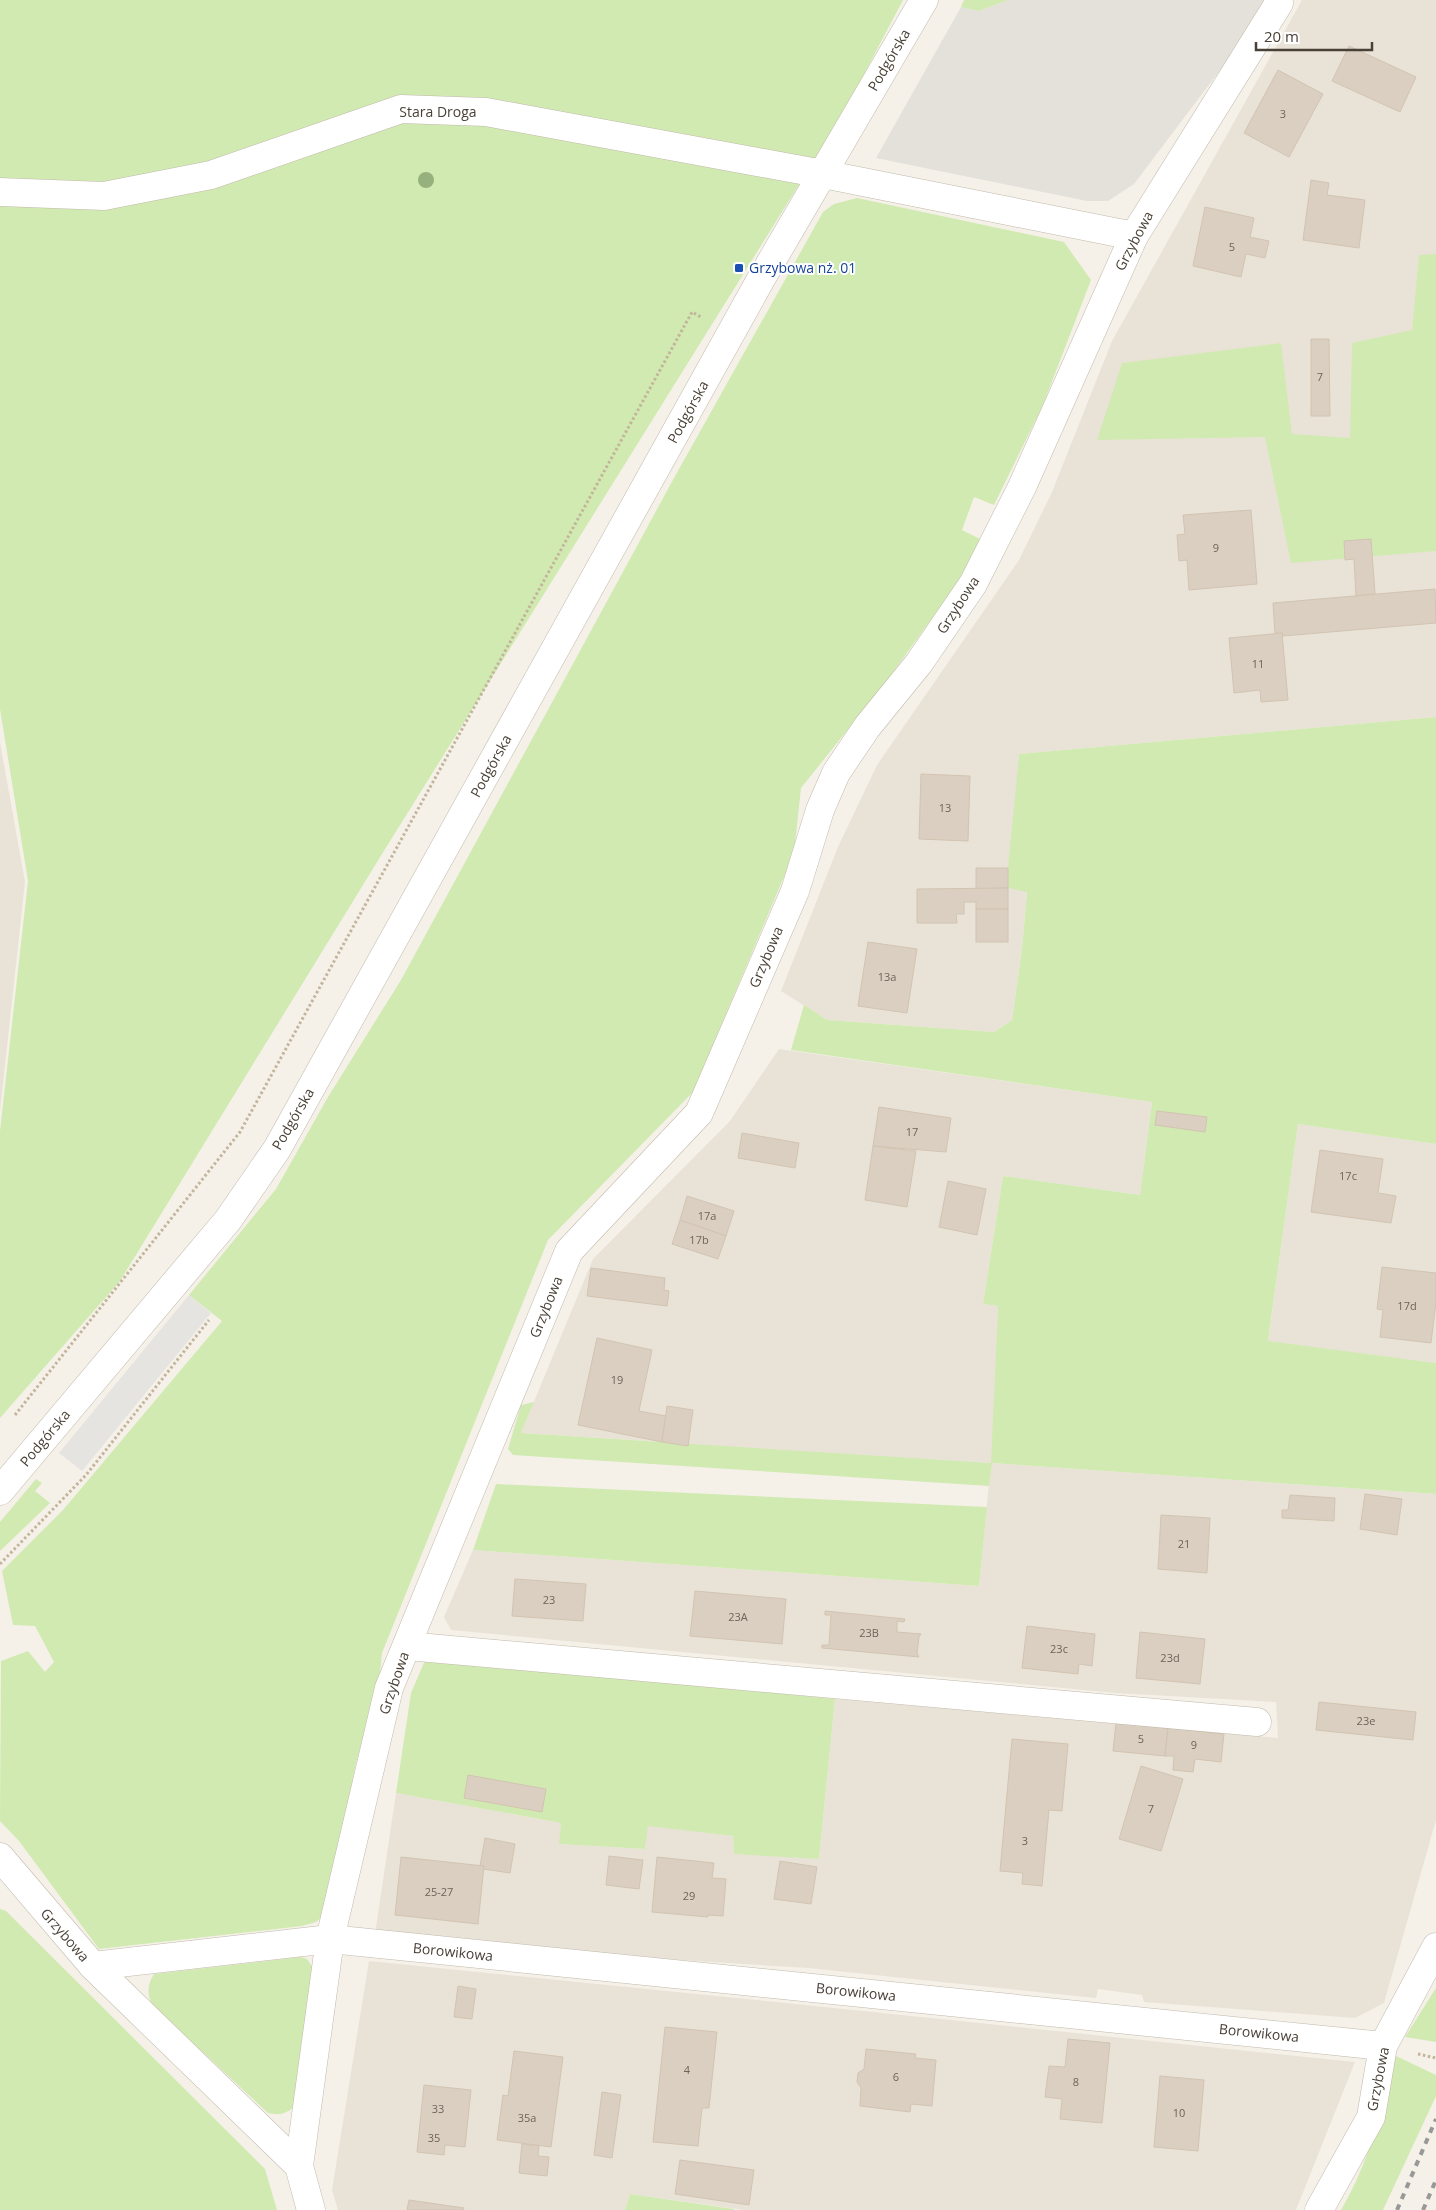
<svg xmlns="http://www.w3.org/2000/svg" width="1436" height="2210" font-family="'Open Sans',sans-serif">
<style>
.residential{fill:#e9e3d7}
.industrial{fill:#e4e0da}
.green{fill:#d1eab1}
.parking{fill:#e6e4e0}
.building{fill:#dacfc1;stroke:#d2c4b1}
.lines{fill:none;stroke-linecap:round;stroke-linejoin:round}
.minor-casing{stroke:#c1b9ab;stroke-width:29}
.path{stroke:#c3b49c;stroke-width:3;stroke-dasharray:2.5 2.5;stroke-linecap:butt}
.minor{stroke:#fff;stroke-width:28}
.rail{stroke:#989898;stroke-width:4;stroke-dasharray:6 6;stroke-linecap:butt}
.tree{fill:#97b17e}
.transit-dot{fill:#1a4fb4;stroke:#fff;stroke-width:2}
.labels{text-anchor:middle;stroke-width:4;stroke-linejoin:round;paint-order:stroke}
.number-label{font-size:11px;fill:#6d645a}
.street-label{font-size:14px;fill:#494137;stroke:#fff}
.transit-label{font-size:14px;fill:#164399;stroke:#fff;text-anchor:start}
</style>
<rect width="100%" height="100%" fill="#f5f1e9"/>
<g class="residential">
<path d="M1302 0H1436V717L1019 754 1008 888 1027 891 1022 949 1012 1020 994 1032 827 1020 781 991 838 847 877 765 1019 560 1052 492 1112 341Z"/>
<path d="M0 742 25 882 0 1111Z"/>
<path d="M779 1049 1152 1102 1140 1195 1003 1176 983 1304 998 1306 992 1463 1436 1494V1820L1384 2003 1355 2018 1144 2002 1142 1995 1098 1989 1096 1998 808 1968 584 1954 375 1934 396 1793 561 1823 560 1844 645 1849 647 1825 733 1836 734 1853 819 1859 835 1699 1278 1738 1276 1702 1115 1693 451 1630 444 1617 473 1550 979 1586 991 1463 688 1446 662 1442 521 1433 593 1259 730 1121Z"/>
<path d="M1298 1124 1436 1144V1363L1268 1342Z"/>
<path d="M369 1961 776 2002 1355 2062 1296 2210H744L630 2194 625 2210H338L332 2190Z"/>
</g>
<path class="industrial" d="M1008 0H1273L1134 184 1108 201H1087L876 158 961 7 979 11Z"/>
<g class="green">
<path d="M0 0H903L843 114 382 854 120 1281 0 1418V1131L28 881 0 709Z"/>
<path d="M964 0H1008L979 11 961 7Z"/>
<path d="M857 198 1064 242 1091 280 1043 405 994 505 974 497 962 530 982 540 954 588 885 683 801 788 794 853 693 1092 548 1240 382 1653 379 1683 356 1763 326 1913 316 1922 302 1926 99 1949 19 1841 0 1821 1 1661 28 1651 45 1672 54 1662 35 1626 13 1625 2 1571 63 1510 222 1321 189 1295 276 1189 328 1097 401 980 674 478 823 212 834 204Z"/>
<path d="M1436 254V551L1291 563 1265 437 1097 440 1122 363 1281 343 1292 434 1350 438 1352 343 1412 330 1419 255Z"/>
<path d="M1436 717V1144L1298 1124 1268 1341 1436 1363V1494L992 1463 989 1486 513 1455 508 1449 521 1405 534 1402 521 1433 991 1463 998 1306 983 1304 1003 1176 1140 1195 1152 1102 791 1050 804 1005 827 1020 994 1032 1012 1020 1022 949 1027 892 1008 888V868L1019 754Z"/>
<path d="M36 1479 42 1483 35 1491 50 1503 0 1551V1522Z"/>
<path d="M496 1484 987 1507 979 1586 473 1550Z"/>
<path d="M426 1658 835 1699 819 1859 734 1854 733 1836 648 1826 645 1849 559 1844 561 1823 396 1793 411 1693Z"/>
<path d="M0 1909 6 1911 265 2169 277 2210H0Z"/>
<path d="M301 1957 307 1959 316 1972 297 2104C288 2113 281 2116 268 2113L152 2005C147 1994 147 1985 154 1974Z"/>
<path d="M1436 1988V2042L1405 2037Z"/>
<path d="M1394 2055 1436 2075V2096L1383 2210H1341C1370 2161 1381 2110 1394 2055Z"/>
<path d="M630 2194 734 2209V2210H625Z"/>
</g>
<path class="parking" d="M189 1295 211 1313 82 1471 59 1453Z"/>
<g class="building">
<path d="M1349 46 1416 77 1400 112 1332 81Z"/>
<path d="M1278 70 1323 94 1289 157 1244 133Z"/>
<path d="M1311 180 1329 183 1327 195 1365 200 1359 248 1303 240Z"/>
<path d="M1205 207 1254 218 1250 237 1269 241 1265 258 1246 254 1241 277 1193 266Z"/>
<path d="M1311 339H1329L1330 416H1311Z"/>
<path d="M1251 510 1257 584 1189 590 1187 560 1179 561 1177 535 1185 534 1183 515Z"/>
<path d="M1371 539 1375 594 1356 596 1354 559 1345 560 1344 541Z"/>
<path d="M1435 589 1436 623 1283 636 1282 633H1275L1273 603Z"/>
<path d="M1282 633 1288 700 1261 702 1260 690 1234 693 1229 638Z"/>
<path d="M921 774 970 776 968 841 919 839Z"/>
<path d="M976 868H1008V888L976 889Z"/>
<path d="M1008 888V909H976V902H964V914H956L957 923H917V889Z"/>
<rect x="976" y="909" width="32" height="33"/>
<path d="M868 942 917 949 907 1013 858 1006Z"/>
<path d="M879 1107 951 1118 946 1152 873 1146Z"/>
<path d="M1157 1111 1207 1117 1205 1132 1155 1125Z"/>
<path d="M742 1133 799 1143 795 1168 738 1158Z"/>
<path d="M873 1146 916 1151 907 1207 865 1200Z"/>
<path d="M1320 1150 1383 1159 1378 1193 1396 1196 1391 1223 1311 1212Z"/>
<path d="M948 1181 986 1189 977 1235 939 1227Z"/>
<path d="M687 1196 734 1211 726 1236 680 1220Z"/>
<path d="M680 1220 726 1236 718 1259 672 1244Z"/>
<path d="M1382 1267 1436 1273V1302L1431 1343 1380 1337 1383 1310 1377 1309Z"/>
<path d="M591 1268 665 1278 664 1290 669 1291 667 1306 587 1296Z"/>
<path d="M597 1338 652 1350 639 1411 666 1416 662 1442 578 1425Z"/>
<path d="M667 1406 693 1410 688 1446 662 1442Z"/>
<path d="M1365 1494 1402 1499 1397 1535 1360 1529Z"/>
<path d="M1290 1495 1335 1498 1334 1521 1282 1518V1510H1288Z"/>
<path d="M1161 1515 1210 1518 1207 1573 1158 1569Z"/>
<path d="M515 1579 586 1584 583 1621 512 1616Z"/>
<path d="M695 1591 786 1599 782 1644 690 1636Z"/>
<path d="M825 1611 905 1619 904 1622 897 1621V1632L921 1634 919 1637 917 1653 919 1657 822 1648V1645H829L831 1615H825Z"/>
<path d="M1027 1626 1095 1634 1092 1666 1079 1664 1078 1674 1022 1668Z"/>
<path d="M1140 1632 1205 1639 1200 1684 1136 1678Z"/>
<path d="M1319 1702 1416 1712 1413 1740 1316 1730Z"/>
<path d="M1116 1723 1168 1728 1165 1756 1113 1751Z"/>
<path d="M1168 1728 1224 1734 1221 1762 1195 1759 1193 1772 1173 1770 1174 1756H1165Z"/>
<path d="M1012 1739 1068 1744 1062 1811 1049 1810 1042 1886 1022 1884 1023 1873 1000 1871Z"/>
<path d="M1141 1766 1183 1779 1161 1851 1119 1839Z"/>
<path d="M468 1775 546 1789 542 1812 464 1798Z"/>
<path d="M485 1838 515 1844 510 1873 483 1869 484 1866H480Z"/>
<path d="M609 1856 643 1860 639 1889 606 1885Z"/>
<path d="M401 1857 484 1866 478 1924 395 1915Z"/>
<path d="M657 1857 714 1863 712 1878 726 1879 723 1916 708 1915V1917L652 1912Z"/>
<path d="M780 1861 817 1867 811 1904 774 1899Z"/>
<path d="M458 1986 476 1989 472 2019 454 2017Z"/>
<path d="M665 2027 717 2032 709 2108H702L698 2146 653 2142Z"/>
<path d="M1068 2039 1110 2043 1102 2123 1060 2119 1062 2099 1045 2097 1049 2066 1065 2067Z"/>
<path d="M866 2049 916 2054 915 2058 936 2060 932 2106 911 2104 910 2112 860 2106 861 2088 857 2082 858 2073 864 2069Z"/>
<path d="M514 2051 563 2057 551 2147 497 2140 503 2095 508 2096Z"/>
<path d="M1160 2076 1204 2080 1198 2151 1154 2147Z"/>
<path d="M424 2085 471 2090 465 2147 445 2145 444 2155 417 2152Z"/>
<path d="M602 2092 621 2095 612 2158 594 2155Z"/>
<path d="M522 2144 539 2146 538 2156 549 2157 547 2176 519 2173Z"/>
<path d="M680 2160 754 2170 749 2205 675 2194Z"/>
<path d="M409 2200 464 2208 463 2210H407Z"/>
</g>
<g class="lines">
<g class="minor-casing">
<g id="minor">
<path d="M0 192 104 196 211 175 401 109 486 112 823 174 1134 236"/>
<path d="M0 1491 228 1220 277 1149 761 279 924 0"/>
<path d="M407 1646 1257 1722"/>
<path d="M0 1857 93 1966 330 1939 1383 2046"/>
<path d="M93 1966 299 2166"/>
<path d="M311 2210 299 2166 330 1939 389 1688 569 1251 699 1113 795 891 820 810 836 773 867 727 919 663 973 584 1022 487 1134 236 1279 3"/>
<path d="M1319 2210 1371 2117 1383 2046 1436 1947"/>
</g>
</g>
<g class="path">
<path d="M15 1415 240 1132 692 312 701 317"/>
<path d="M0 1564 86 1475 209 1320"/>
<path d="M1418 2054 1436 2058"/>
</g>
<use href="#minor" class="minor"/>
<g class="rail">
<path d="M1397 2210 1436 2119"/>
<path d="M1423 2210 1436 2180"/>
</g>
</g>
<circle class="tree" cx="426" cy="180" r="8"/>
<rect class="transit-dot" x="734" y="263" width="10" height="10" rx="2.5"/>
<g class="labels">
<g class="number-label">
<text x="1283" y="118">3</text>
<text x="1232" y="251">5</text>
<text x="1320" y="381">7</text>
<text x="1216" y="552">9</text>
<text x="1258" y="668">11</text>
<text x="945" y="812">13</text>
<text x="887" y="981">13a</text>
<text x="912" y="1136">17</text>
<text x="1348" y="1180">17c</text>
<text x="707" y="1220">17a</text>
<text x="699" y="1244">17b</text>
<text x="1407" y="1310">17d</text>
<text x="617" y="1384">19</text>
<text x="1184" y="1548">21</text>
<text x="549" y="1604">23</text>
<text x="738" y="1621">23A</text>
<text x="869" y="1637">23B</text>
<text x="1059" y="1653">23c</text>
<text x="1170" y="1662">23d</text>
<text x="1366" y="1725">23e</text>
<text x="1141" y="1743">5</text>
<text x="1194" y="1749">9</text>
<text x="1151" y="1813">7</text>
<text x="1025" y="1845">3</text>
<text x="439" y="1896">25-27</text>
<text x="689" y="1900">29</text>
<text x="687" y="2074">4</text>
<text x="896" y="2081">6</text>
<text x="1076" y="2086">8</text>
<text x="438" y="2113">33</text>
<text x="1179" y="2117">10</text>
<text x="527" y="2122">35a</text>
<text x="434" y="2142">35</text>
</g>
<g class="street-label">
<text transform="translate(889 60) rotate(-60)" y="5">Podgórska</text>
<text x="438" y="117">Stara Droga</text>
<text transform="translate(1134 241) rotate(-62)" y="5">Grzybowa</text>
<text transform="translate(688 412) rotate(-61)" y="5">Podgórska</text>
<text transform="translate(958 605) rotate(-57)" y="5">Grzybowa</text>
<text transform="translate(491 766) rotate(-61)" y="5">Podgórska</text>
<text transform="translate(766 957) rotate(-67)" y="5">Grzybowa</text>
<text transform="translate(293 1119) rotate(-60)" y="5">Podgórska</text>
<text transform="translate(546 1307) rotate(-68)" y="5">Grzybowa</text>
<text transform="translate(45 1438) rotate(-50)" y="5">Podgórska</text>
<text transform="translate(394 1683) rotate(-71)" y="5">Grzybowa</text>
<text transform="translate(65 1935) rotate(49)" y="5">Grzybowa</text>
<text transform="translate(453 1952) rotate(6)" y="5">Borowikowa</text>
<text transform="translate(856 1992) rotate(6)" y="5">Borowikowa</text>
<text transform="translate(1259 2033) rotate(6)" y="5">Borowikowa</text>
<text transform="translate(1378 2079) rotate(-79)" y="5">Grzybowa</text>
</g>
<g class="transit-label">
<text x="749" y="273">Grzybowa nż. 01</text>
</g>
</g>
<path d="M1256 42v8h116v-8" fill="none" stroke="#494137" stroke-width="2.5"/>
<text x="1264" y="42" font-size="15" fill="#494137" stroke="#ffffff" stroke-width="4" paint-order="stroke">20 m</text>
</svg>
